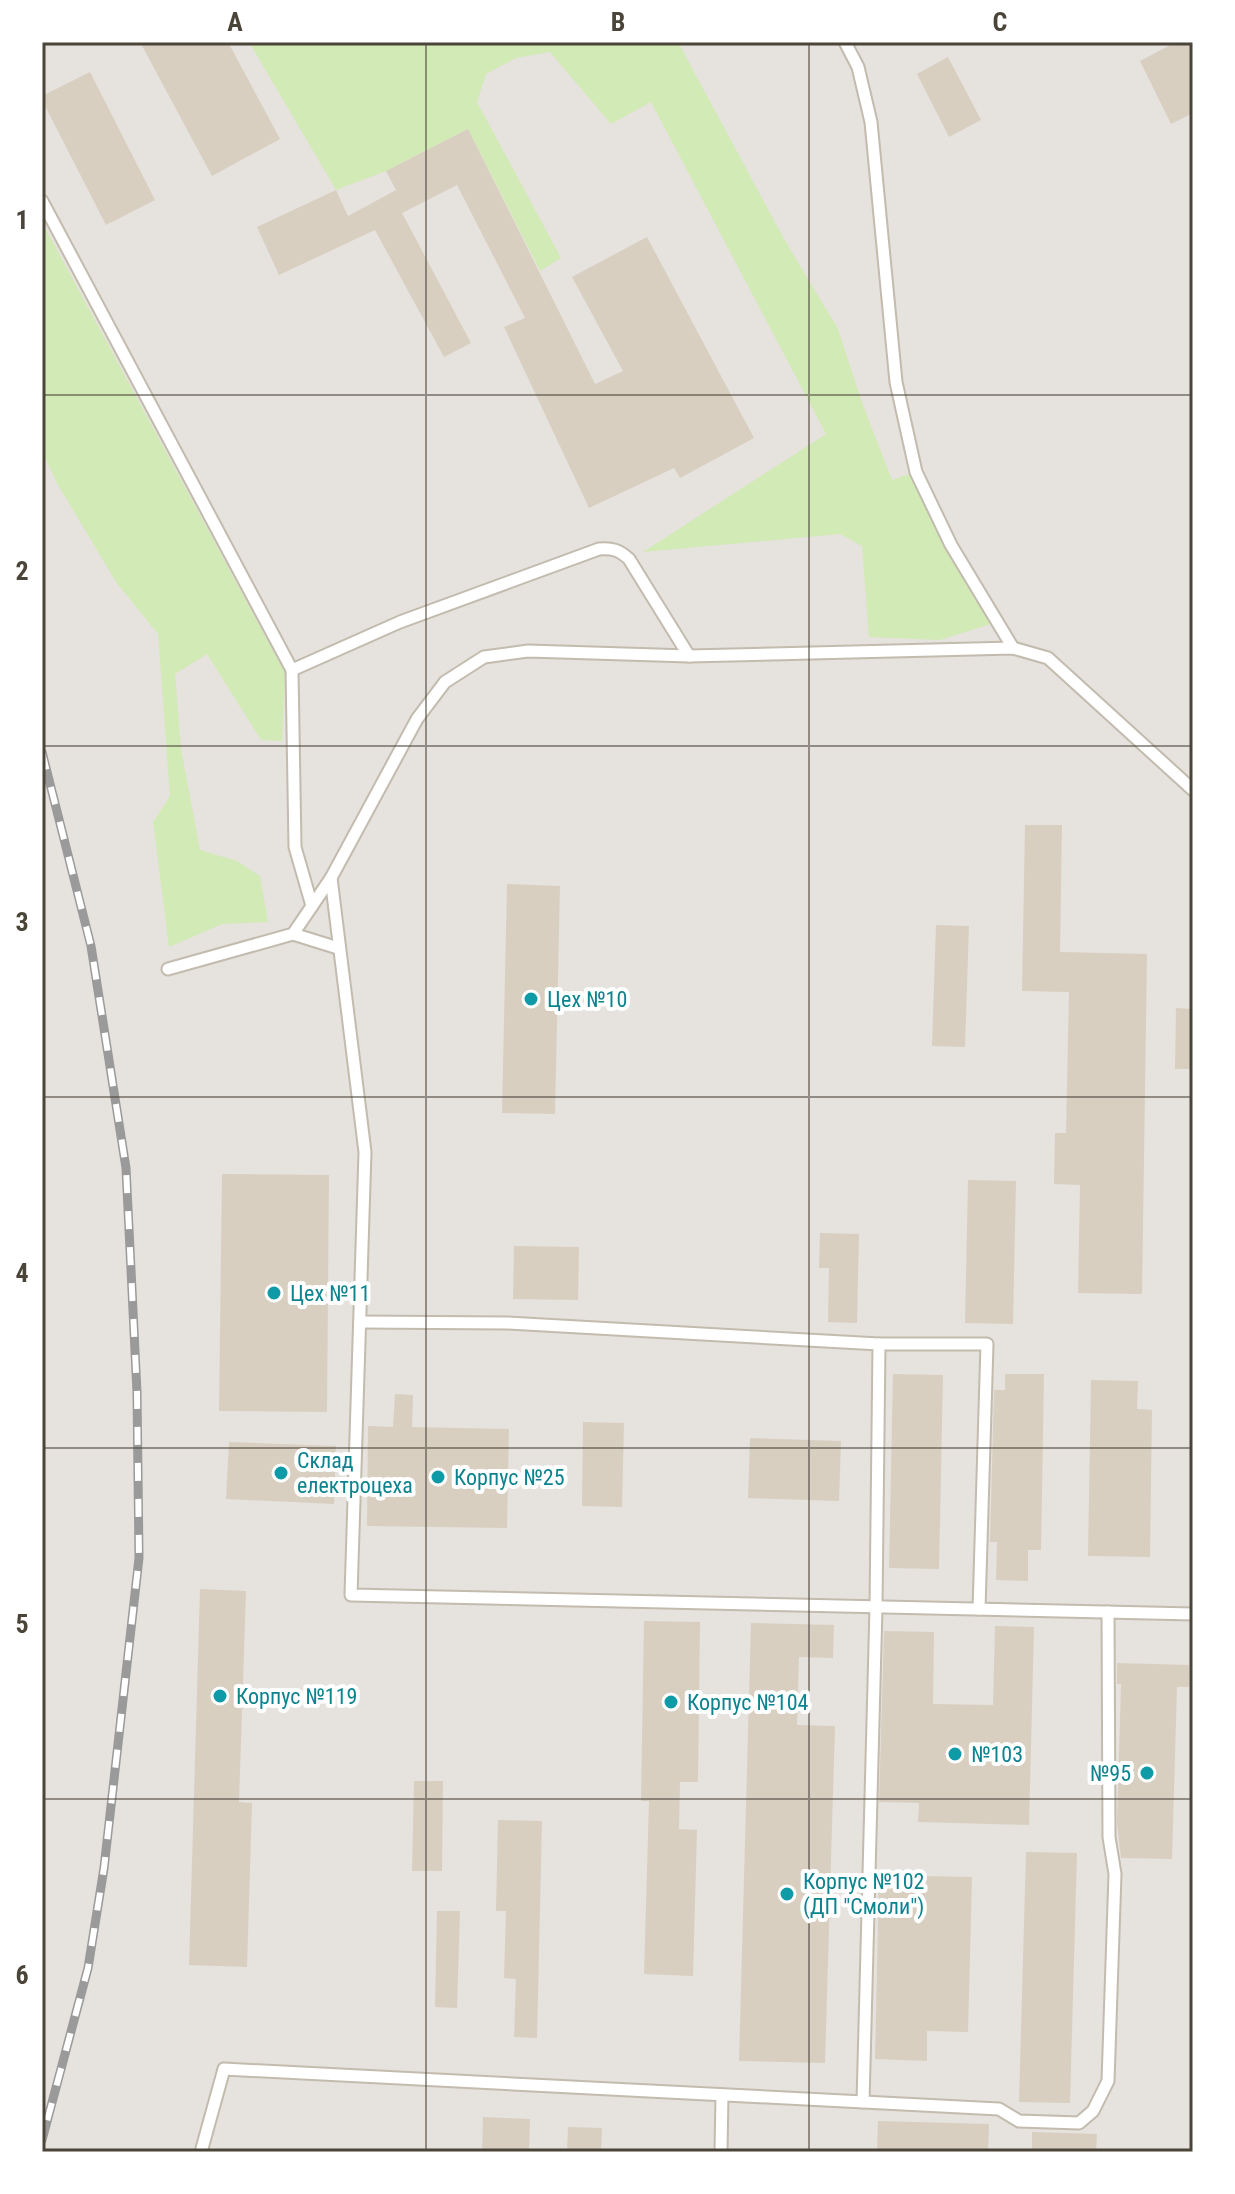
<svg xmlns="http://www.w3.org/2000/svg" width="1235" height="2194" font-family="'Roboto Condensed',sans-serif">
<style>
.industrial{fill:#e6e2dd}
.green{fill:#d2eab5}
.building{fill:#d8cfc1}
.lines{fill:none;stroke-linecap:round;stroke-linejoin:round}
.service-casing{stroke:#c2bbae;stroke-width:15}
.service{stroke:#fff;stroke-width:11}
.rail-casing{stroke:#9a9a9a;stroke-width:9}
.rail{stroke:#fff;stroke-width:6;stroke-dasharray:18;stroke-linecap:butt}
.grid{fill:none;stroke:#4b4439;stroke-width:2;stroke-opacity:0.55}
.culture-dot{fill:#0f9aa8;stroke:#fff;stroke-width:3}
.labels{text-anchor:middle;stroke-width:8;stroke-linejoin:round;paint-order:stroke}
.culture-label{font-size:22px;fill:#0d838f;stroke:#fff;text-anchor:start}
.neatline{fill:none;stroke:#4b4439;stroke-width:3}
.grid-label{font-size:26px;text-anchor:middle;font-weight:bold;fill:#4b4439}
</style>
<rect width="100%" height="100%" fill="#f6f3ec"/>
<path class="industrial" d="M42 42H1193V2132L1189 2152H42Z"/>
<g class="green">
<path d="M249 42H678L784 239 838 329 861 400 892 480 916 472 997 622 940 640 869 637 862 546 840 534 643 552 826 434 651 102 611 124 550 52 516 58 486 74 477 102 561 258 540 271 468 129 386 171 336 190Z"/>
<path d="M42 222 285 673 282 741 261 740 207 654 175 674 181 749 200 850 237 861 260 876 268 922 222 924 169 947 153 822 170 796 158 634 116 582 58 485 42 452Z"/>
</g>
<g class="building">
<path d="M140 42H228L280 139 212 176Z"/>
<path d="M1176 42H1193V113L1171 124 1140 61Z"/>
<path d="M948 57 981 120 949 137 917 74Z"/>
<path d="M90 72 155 200 106 225 42 100V96Z"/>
<path d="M468 129 595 384 623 371 572 277 647 237 754 438 680 478 674 468 589 508 504 327 525 318 457 185 402 213 471 343 444 357 375 230 279 275 257 227 336 190 348 216 396 190 386 171Z"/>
<path d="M1025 825H1062L1060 952 1147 954 1142 1294 1078 1293 1080 1185 1054 1184 1055 1133H1066L1069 992 1022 991Z"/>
<path d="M507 884 560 886 555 1114 502 1113Z"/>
<path d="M936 925 969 926 965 1047 932 1046Z"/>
<path d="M1176 1008 1193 1009V1069H1175Z"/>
<path d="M222 1174 329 1175 327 1412 219 1411Z"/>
<path d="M968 1180 1016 1181 1013 1324 965 1323Z"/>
<path d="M820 1233 859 1234 857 1323 828 1322 829 1268H819Z"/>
<path d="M514 1246 579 1247 578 1300 513 1299Z"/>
<path d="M893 1374 943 1375 939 1569 889 1568Z"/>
<path d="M1005 1374H1044L1041 1550H1028V1581L996 1580 997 1542H990L994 1390H1005Z"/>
<path d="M1091 1380 1138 1381 1137 1409 1152 1410 1150 1557 1088 1556Z"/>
<path d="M395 1394 413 1395 412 1427 509 1429 507 1528 367 1526 368 1426 393 1427Z"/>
<path d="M583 1422 624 1423 622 1507 582 1506Z"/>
<path d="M750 1438 841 1441 839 1501 748 1498Z"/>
<path d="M229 1442 336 1446 334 1504 226 1499Z"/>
<path d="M200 1589 246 1591 239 1802 252 1803 247 1967 189 1965Z"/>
<path d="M644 1621 700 1622 698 1782H680L679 1829 697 1830 693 1976 644 1974 649 1801H641Z"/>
<path d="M751 1623 834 1625 833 1658 799 1657 797 1725 835 1726 825 2063 739 2061Z"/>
<path d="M995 1626 1034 1627 1029 1825 918 1822 919 1803 879 1802 884 1631 934 1632 933 1704 993 1705Z"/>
<path d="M1117 1663 1189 1665V1687H1177L1172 1859 1121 1858 1117 1822 1121 1684H1117Z"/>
<path d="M414 1781H443L442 1871H412Z"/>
<path d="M498 1820 542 1821 537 2038 514 2037 516 1979 504 1978 506 1911H496Z"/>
<path d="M1026 1852 1077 1853 1070 2103 1019 2102Z"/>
<path d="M879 1875 972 1877 968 2032 927 2031V2061L875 2059Z"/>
<path d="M437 1911H460L457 2008 435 2007Z"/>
<path d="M483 2117 530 2119 529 2152H482Z"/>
<path d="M878 2121 989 2124 988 2152H877Z"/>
<path d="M568 2127 602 2128 601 2152H567Z"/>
<path d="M1032 2132 1097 2134 1096 2152H1032Z"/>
</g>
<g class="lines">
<g class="service-casing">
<g id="service">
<path d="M845 42 858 67 871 122 896 382 916 472 951 545 1013 648"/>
<path d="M42 201 292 670 295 847 312 906"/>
<path d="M292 670 400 622 599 549C613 548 619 550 629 559L689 656"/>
<path d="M1193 790 1048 658 1013 648 689 656 528 651 484 657 445 682 417 719 331 878 365 1152 351 1595 1193 1614"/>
<path d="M293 934 338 948"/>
<path d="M168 969 293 934 331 878"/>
<path d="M360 1322 507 1323 879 1344 876 1607 863 2102"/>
<path d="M879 1344H987L979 1609"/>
<path d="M201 2152 224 2069 999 2109 1019 2121 1079 2123 1093 2111 1108 2081 1115 1874 1109 1837 1108 1612"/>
<path d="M721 2152 722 2095"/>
</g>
</g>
<use href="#service" class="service"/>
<g class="rail-casing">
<path id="rail" d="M42 752 91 946 126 1168 137 1392 139 1558 104 1868 88 1968 42 2140"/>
</g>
<use href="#rail" class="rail"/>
</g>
<path class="grid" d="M426 42V2152M809 42V2152M42 395H1193M42 746H1193M42 1097H1193M42 1448H1193M42 1799H1193"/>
<g class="culture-dot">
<circle cx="531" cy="999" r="8"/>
<circle cx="274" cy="1293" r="8"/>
<circle cx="281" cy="1473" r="8"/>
<circle cx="438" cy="1477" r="8"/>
<circle cx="220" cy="1696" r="8"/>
<circle cx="671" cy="1702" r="8"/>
<circle cx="955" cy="1754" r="8"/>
<circle cx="1147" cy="1773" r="8"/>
<circle cx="787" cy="1894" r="8"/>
</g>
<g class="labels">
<g class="culture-label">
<text x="547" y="1007">Цех №10</text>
<text x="290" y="1301">Цех №11</text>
<text x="297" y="1468">Склад<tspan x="297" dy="25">електроцеха</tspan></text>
<text x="454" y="1485">Корпус №25</text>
<text x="236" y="1704">Корпус №119</text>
<text x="687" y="1710">Корпус №104</text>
<text x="971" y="1762">№103</text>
<text x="1131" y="1781" text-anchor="end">№95</text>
<text x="803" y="1889">Корпус №102<tspan x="803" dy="25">(ДП "Смоли")</tspan></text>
</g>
</g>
<rect width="1235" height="2194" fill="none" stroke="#ffffff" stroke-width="88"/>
<rect x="44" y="44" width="1147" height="2106" class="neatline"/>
<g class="grid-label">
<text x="235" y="31">A</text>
<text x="618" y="31">B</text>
<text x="1000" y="31">C</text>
<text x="22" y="229">1</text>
<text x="22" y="580">2</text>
<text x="22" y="931">3</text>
<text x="22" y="1282">4</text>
<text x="22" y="1633">5</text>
<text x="22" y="1984">6</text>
</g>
</svg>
